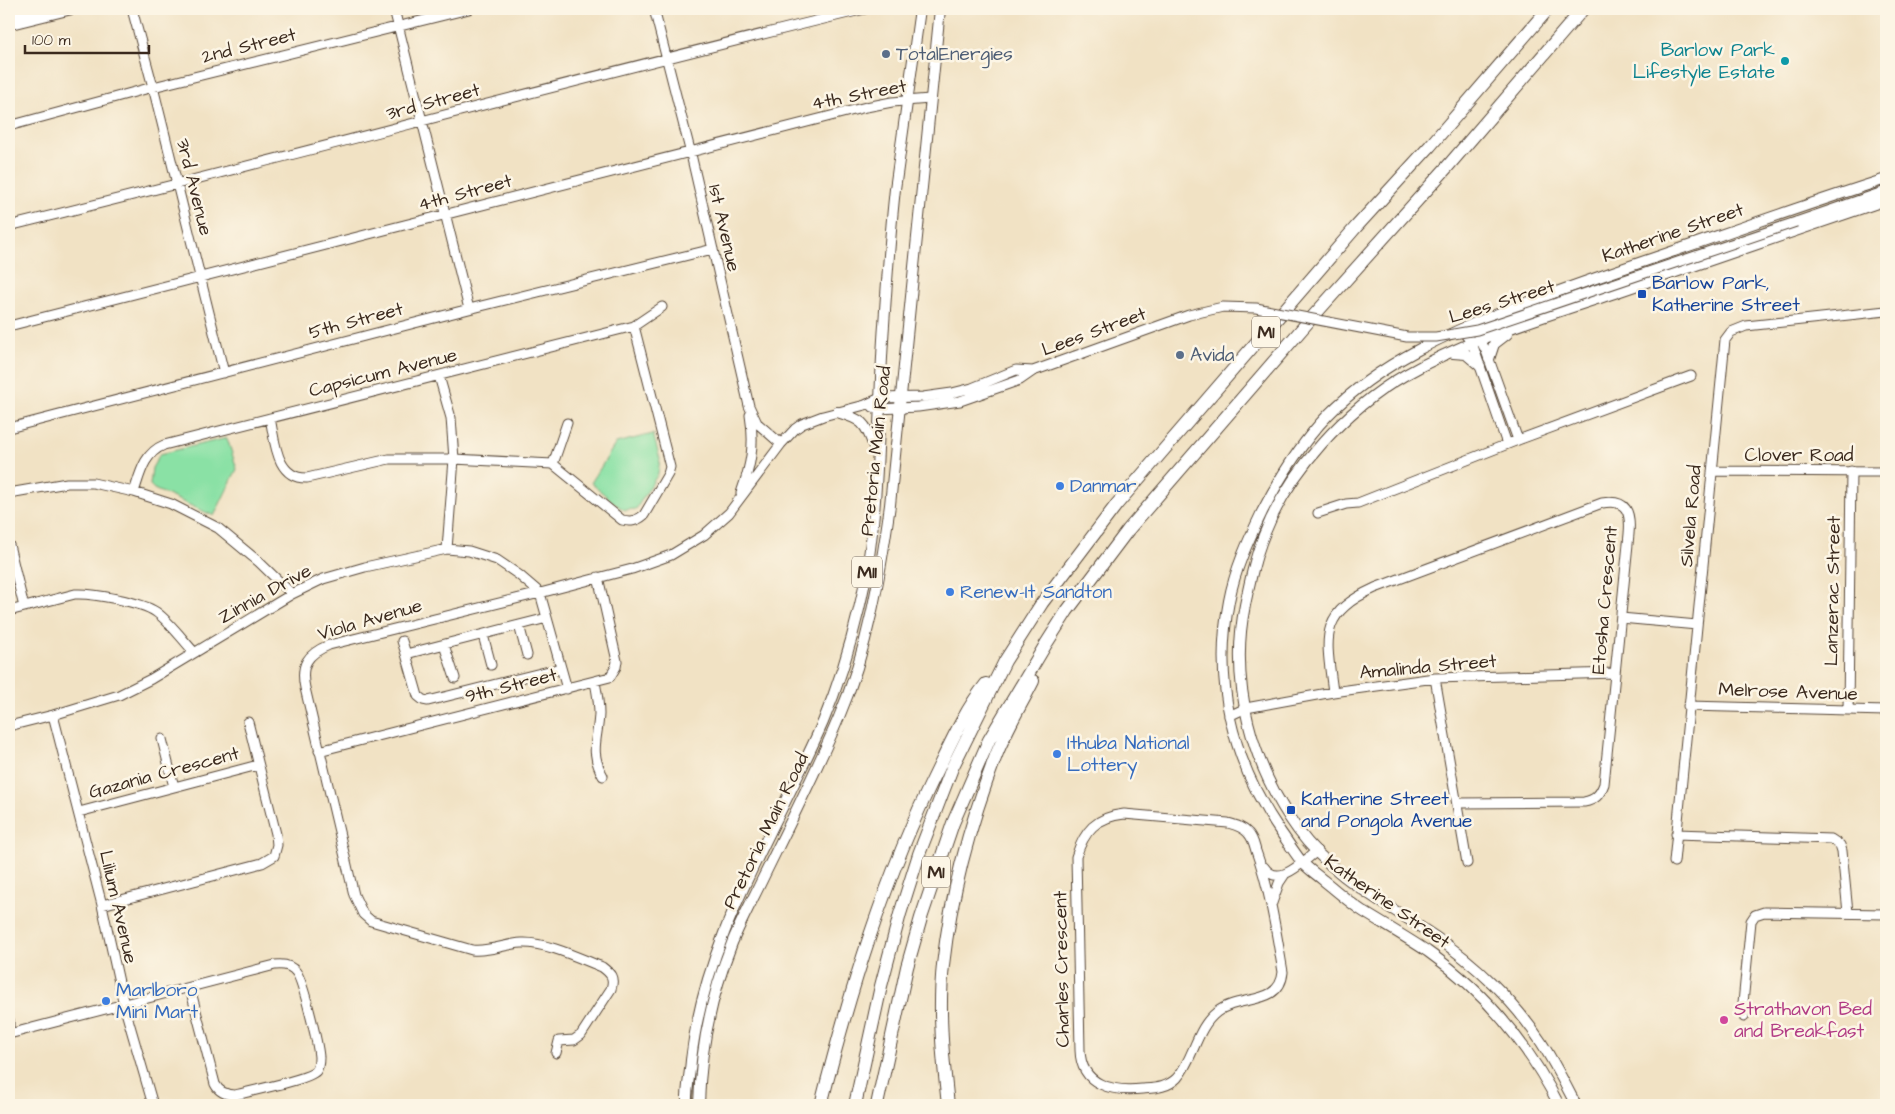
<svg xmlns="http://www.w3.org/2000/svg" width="1895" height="1114" viewBox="0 0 1895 1114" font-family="'Architects Daughter',sans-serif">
<rect width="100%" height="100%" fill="#fcf5e5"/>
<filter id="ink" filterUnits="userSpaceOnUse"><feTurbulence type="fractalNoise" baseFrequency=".02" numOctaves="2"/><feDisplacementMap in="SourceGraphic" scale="10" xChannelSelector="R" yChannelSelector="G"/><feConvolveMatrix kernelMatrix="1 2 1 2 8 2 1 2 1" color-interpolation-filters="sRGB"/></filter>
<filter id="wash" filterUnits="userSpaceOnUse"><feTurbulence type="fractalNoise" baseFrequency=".0096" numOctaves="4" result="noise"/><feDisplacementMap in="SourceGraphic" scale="20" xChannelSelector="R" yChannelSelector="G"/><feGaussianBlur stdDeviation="1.12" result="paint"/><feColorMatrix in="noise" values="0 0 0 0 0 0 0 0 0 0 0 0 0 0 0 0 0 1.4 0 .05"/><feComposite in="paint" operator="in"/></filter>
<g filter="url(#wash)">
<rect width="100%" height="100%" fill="#f1e2c4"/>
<path fill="#8ae1a5" stroke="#628662" d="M653,434l7,25 -2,15 -22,35 -11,1 -7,-4 -27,-23 25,-40z
M227,438l10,31 -23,47 -60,-27 -4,-4 2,-17 8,-14z"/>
</g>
<g filter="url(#ink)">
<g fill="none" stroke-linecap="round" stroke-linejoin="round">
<g stroke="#564637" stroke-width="11">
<path id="minor" d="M132,9l21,78 71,286
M394,9l75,300
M654,9l36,141 59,256 8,17 24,21
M9,18l34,-9
M9,25l65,-16
M9,126l144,-39 316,-78
M1796,222l90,-31
M9,226c286,-70 569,-148 856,-217
M1472,324l14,27 32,89
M9,326c286,-71 571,-148 857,-219l26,-5 38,-3
M1461,329l11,14 35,101
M439,376l12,42 3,41 -7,90
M873,407l6,2 39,-2 42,-6 60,-21 13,-9 42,-15
M270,418c5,23 6,61 37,60l82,-19h65l99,5 69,56c9,2 15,1 22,-5l24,-41 2,-7 -36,-141
M9,428l460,-119 244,-60
M553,464l14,-41
M1712,471l174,1
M134,492c6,-18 10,-39 30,-47l470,-119 28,-19
M9,493l58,-10h26l41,9 37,12 47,24 41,34 33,32
M741,493c10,-28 14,-48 9,-78
M1318,513l28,-9 12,-1 160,-63 173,-64
M9,545l15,62
M9,611l66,-17c17,-1 67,8 81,18 14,10 26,27 38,40
M1621,618l76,7
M519,625l8,30
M483,635l8,30
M402,641l4,13 141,-36
M444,645l11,33
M406,654l12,42 5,4 5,1 133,-33
M1435,678l32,185
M595,682c2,10 4,21 4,32 -1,25 -10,37 4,62
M1333,692c-7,-55 -15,-78 42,-104l227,-85c25,-4 29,9 27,31l-25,250c-4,11 -9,16 -20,18l-127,1
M1688,706l198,5
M1848,710l3,-239
M53,715l49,190 22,100 29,100
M1229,716l17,-8 87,-16 102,-14 180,-5
M9,726l44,-11 66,-20 32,-16 141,-85 31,-15 42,-12 82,-18 22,2 28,9 22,15 21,18 27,96
M162,739l12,48
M319,751l291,-74 6,-10 1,-6 -19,-84
M79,812l179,-47
M1124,814l104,9c7,2 15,4 20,10 5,5 6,11 8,18 14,39 20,80 27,121 -3,35 -44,22 -66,40 -21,16 -23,47 -40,66 -10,10 -22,10 -35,11 -29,3 -61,-3 -62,-39l-4,-193c8,-26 20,-40 48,-43z
M1676,834l155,5 9,6 2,6 6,62
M1674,862l51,-522 6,-8 15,-6 140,-15
M1264,867c14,22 39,-6 53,-16
M1272,903l7,-20 6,-9
M102,905l160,-42 12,-7 3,-11 -1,-11 -28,-112
M1744,1017l-1,-14 8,-82 4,-6 9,-3 122,2
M9,1020v8
M9,1034l266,-69c8,-1 16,0 21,7 7,8 22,72 23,85 0,5 0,10 -3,14 -8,9 -67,20 -81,24 -9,0 -16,-3 -20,-11l-25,-96
M556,1053l3,-12 15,-1 7,-5 30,-46c4,-12 -1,-16 -9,-22 -23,-9 -56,-25 -80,-24 -17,1 -33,9 -50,7l-101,-29 -8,-7 -9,-19 -49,-207c-5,-23 2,-34 24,-43l211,-52 92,-24 39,-14 33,-20 25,-22 52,-69 14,-15 7,-5 21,-8 42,-11 15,-7 43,-1 29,-4 20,-5 44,-18 17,1"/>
</g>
<g stroke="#564637" stroke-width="12">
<path id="major" d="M1453,353l13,1 14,12
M1489,359l5,-15 13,-10
M837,412c24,7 29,10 37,35
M687,1105c-1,-15 3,-30 4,-45 14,-124 83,-226 132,-338 15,-36 27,-75 36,-113 22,-90 18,-192 25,-284 3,-45 6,-91 11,-136 8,-60 17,-120 25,-180
M699,1105c1,-54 13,-111 33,-162 9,-22 21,-44 31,-65 26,-53 53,-106 76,-161 29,-68 41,-140 51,-212l50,-496
M1559,1105c-31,-61 -75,-114 -132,-154 -21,-14 -42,-26 -63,-39 -14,-9 -27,-21 -41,-32 -7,-6 -15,-11 -22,-19 -7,-9 -14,-20 -21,-30 -47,-69 -67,-147 -51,-230 6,-32 19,-60 33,-89 18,-35 39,-69 66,-97 52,-53 122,-83 190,-109 41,-15 83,-30 124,-44 82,-28 162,-57 244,-83
M1576,1105c-11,-21 -22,-43 -35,-63 -27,-41 -66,-79 -107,-106 -48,-33 -101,-58 -136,-106 -46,-64 -69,-147 -53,-225 5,-24 10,-48 19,-70 25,-64 82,-126 141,-160 66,-38 143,-59 215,-84 89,-30 177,-61 266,-91"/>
</g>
<g stroke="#564637" stroke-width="14">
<path id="highway" d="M821,1105c29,-115 64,-229 117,-336 14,-29 28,-60 48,-85
M855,1105l26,-119 19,-72 19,-60 33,-86 53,-107 37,-58 75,-99 239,-277 74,-81 118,-137
M877,1105l30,-138 14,-49 32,-95 36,-83 57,-96 21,-33 61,-81 180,-208 140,-156 135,-157
M948,1105c-5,-46 -10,-93 -5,-140 8,-72 28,-145 54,-212 10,-25 24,-48 36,-72"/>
</g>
<use href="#minor" stroke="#fff" stroke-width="9"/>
<use href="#major" stroke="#fff" stroke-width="10"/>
<use href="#highway" stroke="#fff" stroke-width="12"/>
<g stroke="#564637" stroke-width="11" stroke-linecap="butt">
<path id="minor-bridge" d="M1075,356l114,-41 34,-8 33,1 151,29h29l41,-7 319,-108"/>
</g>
<use href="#minor-bridge" stroke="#fff" stroke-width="9"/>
</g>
</g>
<g fill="#5c6f8a" stroke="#fcf5e5" stroke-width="2">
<circle cx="886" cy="54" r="5"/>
<circle cx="1180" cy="355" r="5"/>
</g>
<circle fill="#0f9aa8" stroke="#fcf5e5" stroke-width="2" cx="1785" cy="61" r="5"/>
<g fill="#1a4fb4" stroke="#fcf5e5" stroke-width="2">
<rect x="1637" y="289" width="10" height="10" rx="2.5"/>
<rect x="1286" y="805" width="10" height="10" rx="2.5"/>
</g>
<g fill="#3f7fe0" stroke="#fcf5e5" stroke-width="2">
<circle cx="1060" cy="486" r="5"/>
<circle cx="950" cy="592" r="5"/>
<circle cx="1057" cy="754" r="5"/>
<circle cx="106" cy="1001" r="5"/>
</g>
<circle fill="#d1479c" stroke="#fcf5e5" stroke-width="2" cx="1724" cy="1020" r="5"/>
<g text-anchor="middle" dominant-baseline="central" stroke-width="5" stroke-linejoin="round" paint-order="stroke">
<g fill="#fcf5e5" stroke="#75675a" stroke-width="1">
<rect x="1252" y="316.5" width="28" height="31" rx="4"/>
<rect x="852" y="556.5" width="30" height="31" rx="4"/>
<rect x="922" y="856.5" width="28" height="31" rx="4"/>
</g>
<g font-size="18" font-weight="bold" fill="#3b2a1e">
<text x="1266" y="332">M1</text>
<text x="867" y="572">M11</text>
<text x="936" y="872">M1</text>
</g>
<g font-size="19" fill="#3b2a1e" stroke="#fcf5e5">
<text transform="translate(249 46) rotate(-14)">2nd Street</text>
<text transform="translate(859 95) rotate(-11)">4th Street</text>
<text transform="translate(433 102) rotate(-15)">3rd Street</text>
<text transform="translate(194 187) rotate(76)">3rd Avenue</text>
<text transform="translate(465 193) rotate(-15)">4th Street</text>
<text transform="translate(724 228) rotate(77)">1st Avenue</text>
<text transform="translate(1673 233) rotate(-19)">Katherine Street</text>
<text transform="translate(1502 302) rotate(-17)">Lees Street</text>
<text transform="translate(356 321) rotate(-15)">5th Street</text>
<text transform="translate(1094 332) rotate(-20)">Lees Street</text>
<text transform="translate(383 373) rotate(-14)">Capsicum Avenue</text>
<text transform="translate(876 451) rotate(-84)">Pretoria Main Road</text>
<text x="1799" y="455">Clover Road</text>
<text transform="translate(1691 516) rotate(-85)">Silvela Road</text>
<text transform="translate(1833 591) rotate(-89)">Lanzerac Street</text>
<text transform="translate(265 594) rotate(-29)">Zinnia Drive</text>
<text transform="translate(1605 600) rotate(-85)">Etosha Crescent</text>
<text transform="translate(370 620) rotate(-16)">Viola Avenue</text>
<text transform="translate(1428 667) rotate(-5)">Amalinda Street</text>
<text transform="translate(511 686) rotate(-14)">9th Street</text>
<text transform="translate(1788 692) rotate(2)">Melrose Avenue</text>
<text transform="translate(164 773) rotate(-15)">Gazania Crescent</text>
<text transform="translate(766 831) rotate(-64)">Pretoria Main Road</text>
<text transform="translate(1387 902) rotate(35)">Katherine Street</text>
<text transform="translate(118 907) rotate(77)">Lilium Avenue</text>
<text transform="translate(1062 969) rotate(-91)">Charles Crescent</text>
</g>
<g font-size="19" fill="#0d838f" stroke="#fcf5e5" text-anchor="end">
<text x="1775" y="50">Barlow Park<tspan x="1775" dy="22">Lifestyle Estate</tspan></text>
</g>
<g font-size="19" fill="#4e5e75" stroke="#fcf5e5" text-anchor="start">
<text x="896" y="54">TotalEnergies</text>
<text x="1190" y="355">Avida</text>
</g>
<g font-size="19" fill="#164399" stroke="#fcf5e5" text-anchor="start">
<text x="1652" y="283">Barlow Park,<tspan x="1652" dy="22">Katherine Street</tspan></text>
<text x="1301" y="799">Katherine Street<tspan x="1301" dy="22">and Pongola Avenue</tspan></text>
</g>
<g font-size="19" fill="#366cbe" stroke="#fcf5e5" text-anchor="start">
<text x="1070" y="486">Danmar</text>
<text x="960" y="592">Renew-It Sandton</text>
<text x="1067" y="743">Ithuba National<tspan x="1067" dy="22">Lottery</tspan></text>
<text x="116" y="990">Marlboro<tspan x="116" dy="22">Mini Mart</tspan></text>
</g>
<g font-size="19" fill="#b23c85" stroke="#fcf5e5" text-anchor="start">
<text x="1734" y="1009">Strathavon Bed<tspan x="1734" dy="22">and Breakfast</tspan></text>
</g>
</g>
<rect width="1895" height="1114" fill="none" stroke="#fcf5e5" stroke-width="30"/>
<path d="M25 45v8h124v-8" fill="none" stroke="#3b2a1e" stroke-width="2.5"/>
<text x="32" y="45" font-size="15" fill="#3b2a1e" stroke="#fcf5e5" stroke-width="4" paint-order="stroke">100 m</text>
</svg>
